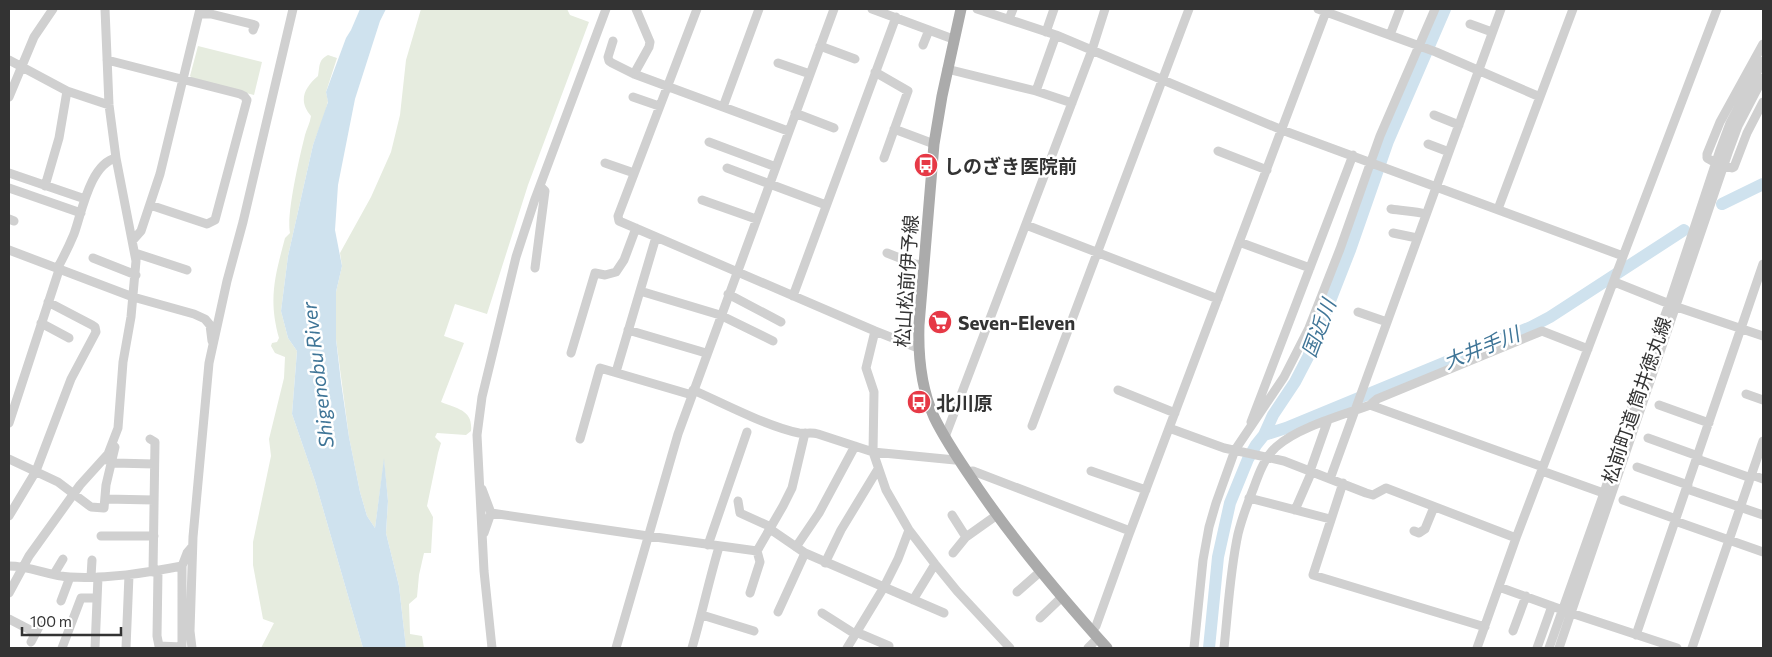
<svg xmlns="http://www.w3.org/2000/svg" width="1772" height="657" viewBox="0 0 1772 657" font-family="Commissioner,'Noto Sans JP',sans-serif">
<rect width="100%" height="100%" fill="#fff"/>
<path fill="#e6ecdf" d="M421,9h146l3,6 19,7 -61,163 -41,129 -32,-10 -11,32 20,7 -23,59c17,7 32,8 30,29l-5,4 -29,-2 -2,4 6,6 -3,10 -11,53 6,11 -2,36h-7l-5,22 -2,22 -8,7 1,30 12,2 2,12h-18l-7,-62 -13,-53 2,-32 -4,-40 -9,67 -8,-12 -7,-24 -11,-55 -13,-98v-47l6,-26 -2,-13 31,-56 20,-45 9,-37 6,-55z
M198,46l64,16 -8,33 -60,-15 -4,-4z
M328,55l9,3 -11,34 2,9 -3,12 -12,32 -25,111 -7,55 7,27 9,13 -5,63 23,67 48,167h-102l13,-25 -11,-4 -10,-54v-23l18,-86 -2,-17 15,-61 1,-21 -10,-4 -4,-7 1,-3 5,-1 2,-4c-11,-39 -4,-62 6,-100l5,-5c-4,-18 10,-78 15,-98 2,-7 5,-12 6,-19 -13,-15 -7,-28 7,-40 2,-10 0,-16 10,-21z"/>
<path fill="#cfe2ee" d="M360,9h26l-6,12 -25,78 -17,86 -3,45 7,36 -6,26v47l5,43 8,55 11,55 7,24 8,12 9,-70 4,43 -2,32 13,53 7,62h-43l-48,-167 -23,-67 5,-63 -9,-13 -7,-27 7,-55 25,-111 15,-43 -2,-10 20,-54 5,-8z"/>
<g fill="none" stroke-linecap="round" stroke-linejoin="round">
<path stroke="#cfe2ee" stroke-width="12" d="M1722,204l41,-20
M1264,435l22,-7 245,-101 19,-10 134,-87
M1209,648l9,-91 12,-54 18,-44 8,-14 8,-10 9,-20 22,-33 13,-25 42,-107 38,-109 57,-132"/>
<path stroke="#d0d0d0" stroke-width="9" d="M697,9l-79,207 1,5 256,110 43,17
M872,9l81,30
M977,9l79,26 226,95 341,126
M1318,9l118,43 104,45
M199,14h12l44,11 -2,5
M1009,19l4,-10
M1470,24l22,8
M1046,32l8,-23
M1390,35l10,-26
M613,41l-5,16 1,4 3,2 22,11 154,57
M923,45l6,-15
M820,46l35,13
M9,60l58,31 42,14
M107,60l133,34 4,2 3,4 -32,120 -8,4 -57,-19
M778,63l32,11
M947,69l89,22 36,12
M875,72l33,19 -24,67
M634,74l15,-27 1,-5 -14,-33
M1036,91l20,-56
M9,97l25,-60 19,-28
M633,97l26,9
M723,107l36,-98
M795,113l39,15
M1434,115l25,10
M894,129l40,15
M709,142l67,25
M1428,144l21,8
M1218,151l49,19
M605,163l29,10
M1716,163l-9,-5v-4l13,-32 43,-78
M1724,166l8,2 2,-1 13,-34 16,-31
M727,168l99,37
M9,173l76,26
M45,186l14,-48 8,-47
M9,188l72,25
M702,200l54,19
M1391,209c12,2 23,2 35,5
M1498,209l75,-200
M9,219l5,2
M1026,225l192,74
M1393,233l24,5
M133,240l8,-9 19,-57 40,-165
M1239,242l71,26
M9,250l124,47 61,17 11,5 5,6 2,16
M135,253l52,17
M887,253l28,11 9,1
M93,258l43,17
M535,268l10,-77 -5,-5
M57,269c6,-11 12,-23 17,-35 8,-22 16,-70 42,-76
M1612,285l5,-2 60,24 86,29
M640,291l80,24 53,26
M728,294l53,28
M793,296l103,-279
M1358,312l29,10
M41,323l28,15
M628,330l78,23
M875,331l-9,37 8,24 -1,60 13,38 23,40 26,34 22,27 53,57
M571,353l24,-80 10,2 11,-3 8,-12 12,-32
M616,372l40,-135
M693,390c32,14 73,36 106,43 7,1 12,-1 19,1l55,18 82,8 4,-1
M1118,390l57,23
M1746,394l17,6
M1370,405l7,-6 165,-68 46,18
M1659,405l50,18
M1251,422l102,-267
M9,423l50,-153
M1032,426l157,-417
M1169,428l55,20 60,13 82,32 7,2 13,-7 130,50
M945,437l147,-387 13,-41
M1648,438l50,18
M150,439l5,3 -2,130
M580,439l20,-71 92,27
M9,459l49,23 33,25 13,1 2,-23 9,-38
M1697,459l54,19
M107,460l7,3 40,1
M1637,467l51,18
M1091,471l55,19
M1310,471l18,-51
M1542,471l67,24
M967,472l6,-1 157,60
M1752,475l11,4
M1330,479l171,-470
M1343,483l-30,92 172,52
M482,489l9,24 -7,20
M1687,489l76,26
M1249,498l81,21
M105,499l49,1
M1623,500l53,19
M738,501l2,12 31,14
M1295,510l17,-39
M491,513l157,23 109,15 26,-45 9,-18 13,-55
M952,515l14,22
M9,516l27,-45 35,-92 25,-47 -1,-5 -3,-2 -44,-23
M1675,521l88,31
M770,529l35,24 139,60
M1414,531l5,2 6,-4 9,-22
M101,536h53
M708,545l39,-113
M796,547l23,-34 36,-67
M953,553l13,-16 31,-22
M825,563l16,-33 37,-61
M9,566c22,0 40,10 61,11 38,2 75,-4 112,-11l5,-13 5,-6
M182,566v82
M158,571l-1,65 2,10
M54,574l9,-15
M91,577l1,-17
M1499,587l72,26 106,35
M1017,592l24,-21
M9,593l20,-37 51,-71 28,-31 10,-26 5,-66 8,-45 5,-56 -20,-103 -7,-53 -4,-96
M750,593l10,-31 -3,-11
M913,600l22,-36
M61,601l9,-24
M778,612l27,-59
M822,613l33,21
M702,615l52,16
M1040,618l22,-21
M9,619l27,14
M1092,631l4,-5 32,-89 199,-528
M1513,631l13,-35
M856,632l33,14
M1636,635l127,-371
M31,642l9,-17
M62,648l19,-50h15
M95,648l3,-71
M126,648l3,-73
M160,648l-1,-2 23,1
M192,648l-2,-17 3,-94 16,-174 18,-82 16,-59 50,-213
M492,648l-8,-77 -7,-136 5,-38 34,-140 19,-58 71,-190
M616,648l62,-214 156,-425
M692,648c10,-34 17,-68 27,-101
M847,648l37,-61 14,-28 11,-29
M1088,648l10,-10
M1194,648l9,-88 6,-33 7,-24 19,-53 49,-73 25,-49 31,-79 40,-113 55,-127
M1224,648c4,-38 6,-77 14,-114 4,-16 10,-32 16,-47 5,-14 11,-30 22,-40 22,-20 67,-32 94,-42l173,62
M1477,648l39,-110 201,-529
M1537,648l15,-42
M1549,648l55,-155 18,-58 47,-131 51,-154 10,-27 33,-62
M1559,648l169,-495 10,-27 25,-48
M1692,648l71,-207"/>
<path stroke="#ababab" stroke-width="11" d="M961,9l-19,87 -8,48 -15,181c-1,31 2,63 15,92 12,25 29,49 44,71 39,57 83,109 129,160"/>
</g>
<defs>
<g id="bus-disc" transform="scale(1.25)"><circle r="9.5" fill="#e63946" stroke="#fff"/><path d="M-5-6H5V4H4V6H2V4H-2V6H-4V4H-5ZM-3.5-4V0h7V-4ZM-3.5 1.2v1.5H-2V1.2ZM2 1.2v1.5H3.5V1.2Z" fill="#fff"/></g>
<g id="supermarket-disc" transform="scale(1.25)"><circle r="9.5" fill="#e63946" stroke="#fff"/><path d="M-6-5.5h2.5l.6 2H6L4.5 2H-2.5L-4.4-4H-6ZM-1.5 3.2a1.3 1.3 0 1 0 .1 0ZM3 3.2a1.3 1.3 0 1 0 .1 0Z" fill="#fff"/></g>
</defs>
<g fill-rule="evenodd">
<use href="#bus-disc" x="926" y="165"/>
<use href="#supermarket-disc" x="940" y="322"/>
<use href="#bus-disc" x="919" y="402"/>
</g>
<g text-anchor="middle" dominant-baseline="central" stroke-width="5" stroke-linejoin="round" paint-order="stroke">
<g font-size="19" font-weight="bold" fill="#333" stroke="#fff" text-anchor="start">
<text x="944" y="165">しのざき医院前</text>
<text x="958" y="322">Seven-Eleven</text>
<text x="936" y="402">北川原</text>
</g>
<g font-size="19" fill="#333" stroke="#fff">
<text transform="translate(906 281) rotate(-86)">松山松前伊予線</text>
<text transform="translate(1636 400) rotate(-71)">松前町道 筒井徳丸線</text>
</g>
<g font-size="20" font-style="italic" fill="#3f7597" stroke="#fff">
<text transform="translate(1318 328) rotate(-69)">国近川</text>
<text transform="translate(1481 347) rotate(-22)">大井手川</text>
<text transform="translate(317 375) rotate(-97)">Shigenobu River</text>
</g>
</g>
<rect width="1772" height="657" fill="none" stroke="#333333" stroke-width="20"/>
<path d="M22 627v8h99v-8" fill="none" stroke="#333333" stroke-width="2.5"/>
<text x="30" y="627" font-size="15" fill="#333333" stroke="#ffffff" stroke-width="4" paint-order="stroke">100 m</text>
</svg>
